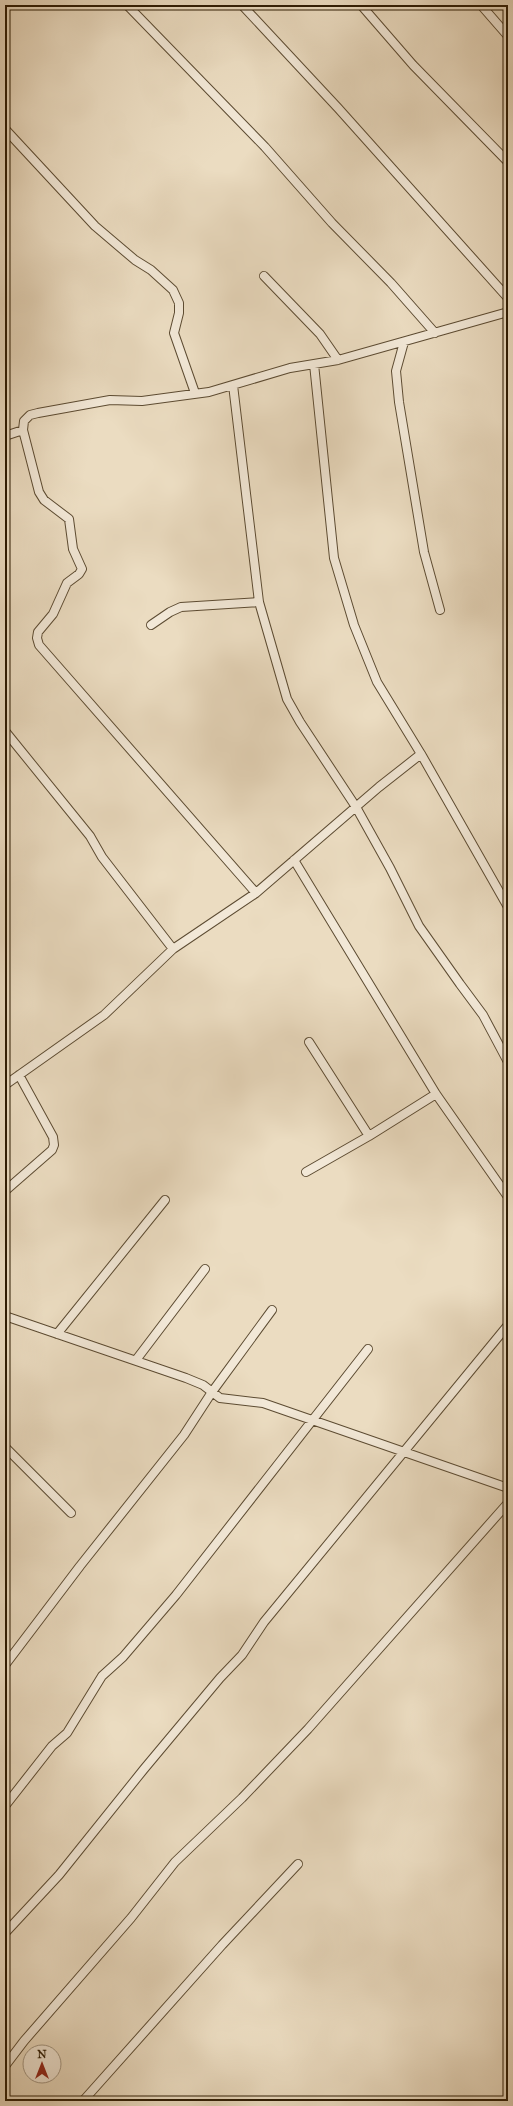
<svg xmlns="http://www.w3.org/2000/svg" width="513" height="2106" viewBox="0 0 513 2106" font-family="'IM FELL Great Primer',serif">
<rect width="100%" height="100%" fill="#ebdcc1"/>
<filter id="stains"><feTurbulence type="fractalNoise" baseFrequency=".005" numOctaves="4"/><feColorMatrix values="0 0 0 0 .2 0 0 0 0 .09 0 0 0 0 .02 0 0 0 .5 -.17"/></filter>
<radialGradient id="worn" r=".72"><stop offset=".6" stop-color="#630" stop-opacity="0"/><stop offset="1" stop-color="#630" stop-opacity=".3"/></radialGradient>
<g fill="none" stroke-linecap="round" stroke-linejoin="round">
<g stroke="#5c4b32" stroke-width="10">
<path id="street" d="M127,5l138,142 67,76 59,60 44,50
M242,5l96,103 170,190
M361,5l52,60 95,97
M481,5l27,31
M5,129l90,97 40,34 16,10 22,20 6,13v10l-5,20 21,60
M264,276l56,58 18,26
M404,342l-8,29 3,31 25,150 16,58
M314,364l20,194 20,67 23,57 44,72 87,153
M233,385l26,217 28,97 13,23 56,85 34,61 29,58 41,58 23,31 25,47
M5,436l18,-6
M151,625l19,-13 11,-5 78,-5
M5,731l85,105 12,21 71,92
M294,860l142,234 72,103
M256,893l-217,-248 -2,-7 1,-6 15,-18 14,-31 12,-9 3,-5 -9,-20 -4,-30 -25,-19 -5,-8 -16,-62 1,-9 6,-6 8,-2 72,-13 32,1 67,-9 81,-24 48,-8 170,-48
M309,1042l60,94
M5,1085l99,-70 69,-66 83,-56 123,-106 42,-33
M306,1172l63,-36 67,-42
M5,1191l47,-41 2,-5 -1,-8 -34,-62
M5,1316l181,62 17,7 17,13 43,5 245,85
M57,1334l108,-134
M136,1360l69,-91
M5,1447l66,66
M5,1665l75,-99 104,-131 28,-43 60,-82
M5,1806l47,-60 15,-13 35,-57 21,-19 53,-62 192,-246
M5,1933l54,-58 85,-106 76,-91 22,-23 22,-33 244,-297
M5,2066l19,-25 107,-123 44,-56 67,-64 66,-69 200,-226
M83,2101l139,-156 76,-81"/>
</g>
<use href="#street" stroke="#f2e8d7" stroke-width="8"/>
</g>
<rect width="513" height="2106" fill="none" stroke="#ebdcc1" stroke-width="20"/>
<rect x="6" y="6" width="501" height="2094" fill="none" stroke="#2d1b03" stroke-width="2"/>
<rect x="10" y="10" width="493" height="2086" fill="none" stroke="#2d1b03"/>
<g transform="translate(42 2064)"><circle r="19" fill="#f2e8d7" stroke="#a39682"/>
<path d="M0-3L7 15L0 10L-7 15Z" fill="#8f2418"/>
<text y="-6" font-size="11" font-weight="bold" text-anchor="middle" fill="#2d1b03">N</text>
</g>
<rect width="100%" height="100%" filter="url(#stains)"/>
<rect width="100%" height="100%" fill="url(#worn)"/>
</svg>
